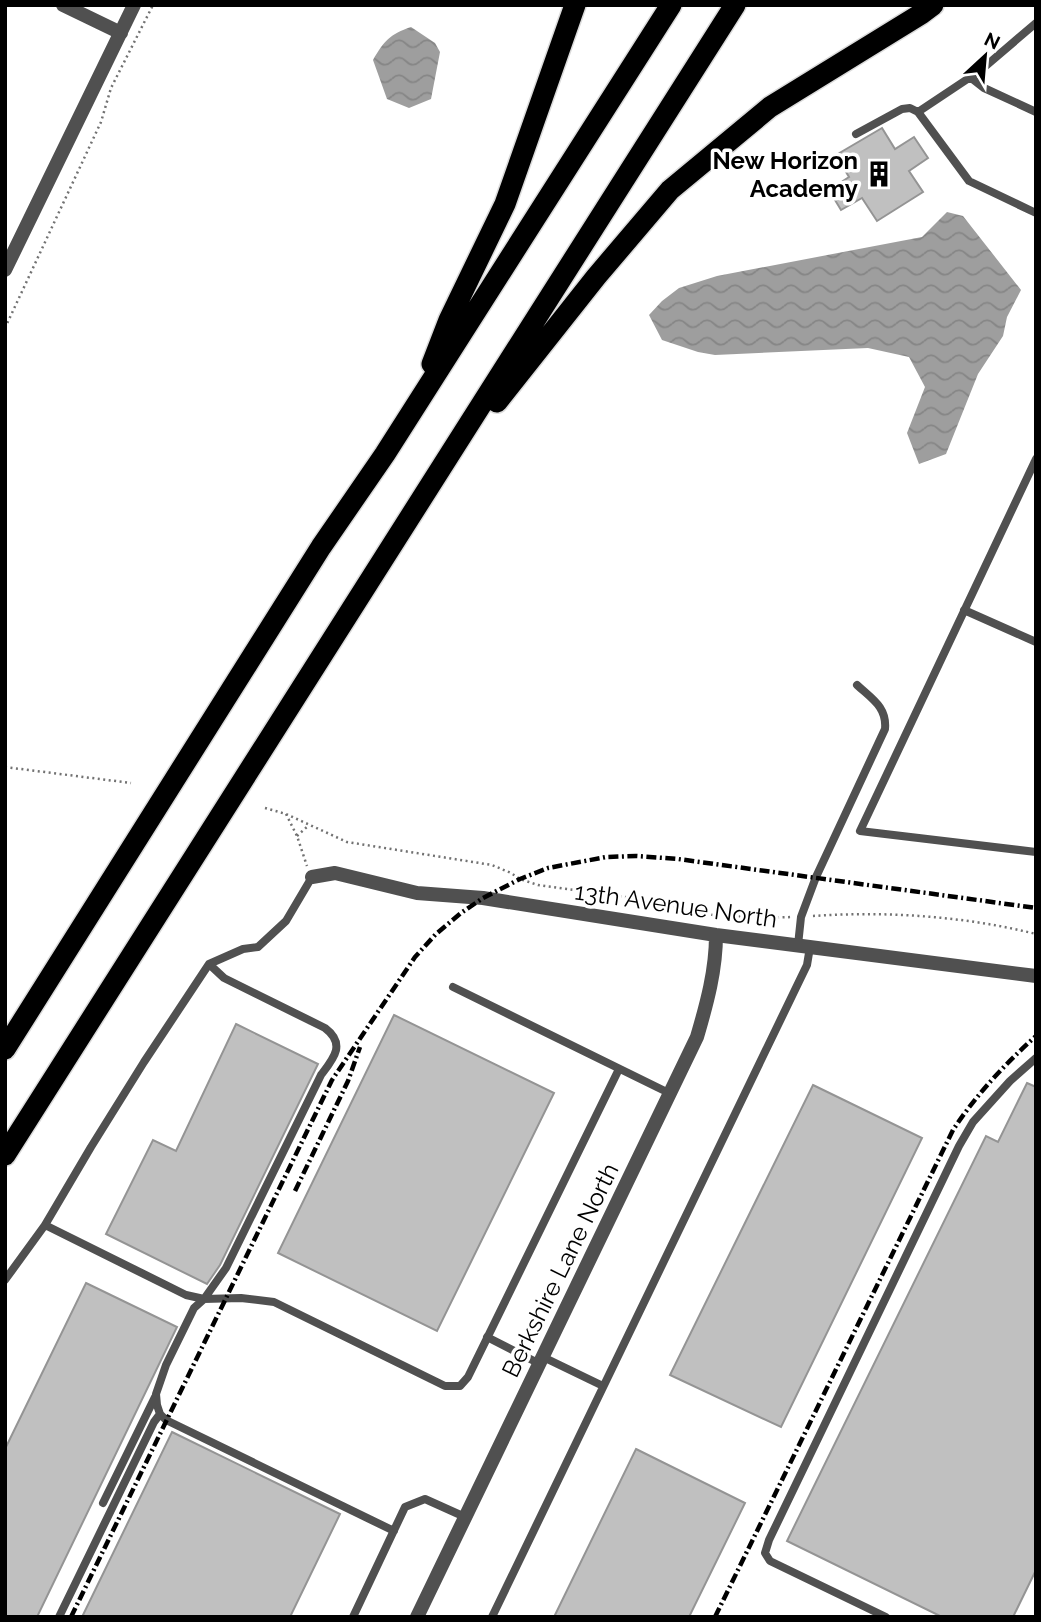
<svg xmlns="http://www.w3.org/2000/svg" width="1041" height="1622" viewBox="0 0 1041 1622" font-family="Raleway,sans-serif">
<defs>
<pattern id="water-waves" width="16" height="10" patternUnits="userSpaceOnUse" patternTransform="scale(1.75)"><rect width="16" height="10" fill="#9e9e9e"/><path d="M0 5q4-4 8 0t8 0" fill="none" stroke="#868686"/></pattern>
</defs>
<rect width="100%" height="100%" fill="#fff"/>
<path fill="url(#water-waves)" d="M411,27l24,16 5,9 -9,47 -22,9 -22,-9 -14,-39c11,-19 17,-26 38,-33z
M947,212l16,4 58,74 -14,27 -4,19 -25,38 -32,80 -27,10 -12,-31 18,-46 -16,-30 -41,-9 -153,7 -17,-3 -36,-12 -13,-25 13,-14 17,-13 38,-12 205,-39z"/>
<path fill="#c0c0c0" stroke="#949494" stroke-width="2" d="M882,128l13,21 19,-12 14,21 -19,13 14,21 -46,29 -15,-23 -21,12 -12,-20 20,-13 -13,-22z
M394,1015l160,78 -117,238 -159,-78z
M236,1024l82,40 -98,201 -13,19 -101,-50 47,-94 23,11z
M1027,1083l9,4v483l-23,47h-71l-155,-76 199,-405 12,6z
M813,1085l109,53 -141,289 -111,-52z
M86,1283l91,44 -140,290h-32v-168z
M172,1432l168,82 -50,103h-208z
M636,1449l109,54 -56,114h-135z"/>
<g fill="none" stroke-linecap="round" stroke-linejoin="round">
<g stroke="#dbdbdb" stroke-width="24">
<path id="highway" d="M432,364l17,-44 56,-116 70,-199
M497,402l99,-125 74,-87 100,-83 151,-93 12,-9
M5,1049l316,-502 64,-93 286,-449
M5,1155l730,-1150"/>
</g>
<path stroke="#727272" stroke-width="2.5" stroke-dasharray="2 3.5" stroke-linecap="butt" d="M5,328l96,-206 10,-34 42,-83
M5,767l126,16
M265,808l21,6 61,28 145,23 19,8 9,6 18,6 94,13 81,17 51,3 28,-1
M286,814l11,22 10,30
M297,836l12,-11
M813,916c73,-5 151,0 223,18"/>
<path stroke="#505050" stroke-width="8" d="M1036,23l-55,47 -63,42 51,69 67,32
M970,77l14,11 52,24
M856,134l46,-25 8,-1 8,4
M1036,459l-176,372 176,21
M964,610l72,32
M798,945l3,-28 15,-40 69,-148c2,-22 -13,-30 -28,-44
M209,964l15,14 101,50c21,16 9,30 -4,47l-95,193 -22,31 -10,9 -28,57 -10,29 1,11 3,9 6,6 228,111
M453,987l218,107
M45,1225l46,-78 53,-85 65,-98 34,-15 15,-2 28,-26 26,-44
M5,1280l40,-55 141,70 18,4 37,-1 33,4 171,84h15l8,-9 151,-308
M487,1337l53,27
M543,1357l60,29
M103,1503l52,-106
M59,1617l95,-195 6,-8
M353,1617l52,-110 20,-8 40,18
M492,1617l315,-652 3,-18
M886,1617l-116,-56 -5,-8 4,-13 190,-394 14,-24 37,-41 26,-23"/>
<path stroke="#505050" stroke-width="14" d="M63,5l58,28
M5,270l129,-265
M312,877l23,-4 82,20 66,5 233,37 320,41
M417,1617l280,-580c10,-34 19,-67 19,-102"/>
<use href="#highway" stroke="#000" stroke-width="21"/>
<path stroke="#000" stroke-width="4.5" stroke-dasharray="10 3.5 2 3.5" stroke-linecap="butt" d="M295,1191l53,-110 12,-34
M71,1617l261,-537 83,-123 21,-23 25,-21 22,-15 37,-19 28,-11 58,-11 30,-1 42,3 358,49
M715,1617l238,-487c23,-35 52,-66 83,-94"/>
</g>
<defs>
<g id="building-bare" transform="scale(2.1)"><path d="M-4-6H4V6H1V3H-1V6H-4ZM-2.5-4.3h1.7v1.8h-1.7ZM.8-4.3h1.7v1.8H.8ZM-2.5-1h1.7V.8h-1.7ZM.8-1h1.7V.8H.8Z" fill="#000" stroke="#fff" stroke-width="2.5" paint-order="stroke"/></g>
</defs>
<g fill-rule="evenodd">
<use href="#building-bare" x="879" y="174"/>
</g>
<g text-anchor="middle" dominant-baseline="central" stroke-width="7" stroke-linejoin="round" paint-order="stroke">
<g font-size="24" font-weight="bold" fill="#000" stroke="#fff" text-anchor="end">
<text x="858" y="160">New Horizon<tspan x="858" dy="28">Academy</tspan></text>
</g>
<g font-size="24" fill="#000" stroke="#fff">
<text transform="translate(676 905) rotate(8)">13th Avenue North</text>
<text transform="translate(560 1270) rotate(-64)">Berkshire Lane North</text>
</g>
</g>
<rect width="1041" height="1622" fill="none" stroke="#000000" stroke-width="14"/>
<g transform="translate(985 56) rotate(26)" stroke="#ffffff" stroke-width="5" paint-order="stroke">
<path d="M0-5L12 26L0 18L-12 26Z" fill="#000000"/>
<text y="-10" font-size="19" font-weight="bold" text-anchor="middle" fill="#000000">N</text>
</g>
</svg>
